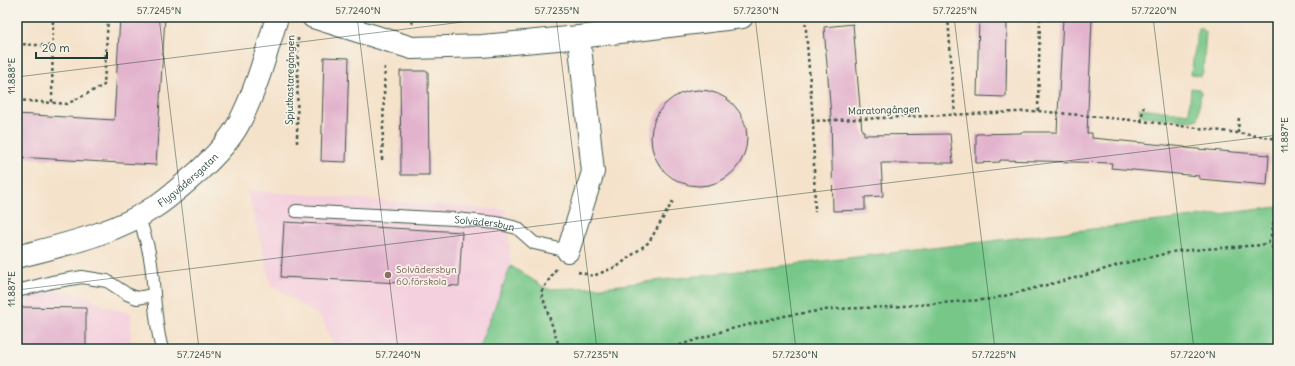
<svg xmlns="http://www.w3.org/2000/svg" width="1295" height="366" viewBox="0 0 1295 366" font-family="Delius,sans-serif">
<rect width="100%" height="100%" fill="#f7f3e8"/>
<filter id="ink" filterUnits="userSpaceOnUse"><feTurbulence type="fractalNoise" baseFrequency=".025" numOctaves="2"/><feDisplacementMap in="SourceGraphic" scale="8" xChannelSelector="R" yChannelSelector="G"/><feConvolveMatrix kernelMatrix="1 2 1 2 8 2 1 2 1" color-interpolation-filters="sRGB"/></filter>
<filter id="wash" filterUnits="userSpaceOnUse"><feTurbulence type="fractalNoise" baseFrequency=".012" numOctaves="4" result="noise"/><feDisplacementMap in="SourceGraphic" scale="16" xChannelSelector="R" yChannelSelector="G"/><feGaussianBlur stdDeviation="0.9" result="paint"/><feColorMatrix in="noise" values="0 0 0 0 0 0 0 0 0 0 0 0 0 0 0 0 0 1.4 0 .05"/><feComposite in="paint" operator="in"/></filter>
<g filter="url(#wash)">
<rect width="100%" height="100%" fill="#f5e2ca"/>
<path fill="#f4cfde" d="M247,190l259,20 5,56 -33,83h-143l-13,-30 -51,-35z
M65,291l24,6 15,9 27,7v36h-114v-50l23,-6z"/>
<path fill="#76c788" stroke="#4a825e" d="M1198,28h4l4,4 -3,40 -2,4 -10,-2z
M1191,88l8,1 2,3 -3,27 -6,2 -48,-5 -4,-2 -1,-6 50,6z
M1278,207v142h-800l33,-83 36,23 56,-2z"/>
<g id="blocks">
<path fill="#e3b3ce" d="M120,17h45l-9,148 -139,-8v-43l97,6z
M979,18l28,1 -1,78 -29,-1z
M1063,18l29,2 -5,113h5v5l93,9v1l84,7 -2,30 -68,-6v-3l-88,-8 1,-5 -112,-3v2l-24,1v-29l45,-1v-1h36z
M853,24l9,107h2v4l86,-1 3,29h-72l2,33 -18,1v13l-32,1 -2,-95 -7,-89z
M324,57l25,1 -3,104 -25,-1z
M400,71h28l1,104h-28z
M651 138a48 48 0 1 1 96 0a48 48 0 1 1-96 0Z
M284,222l178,10 -3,54 -178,-9z
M17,307l69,1v41h-69z"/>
</g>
</g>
<g filter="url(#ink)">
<use href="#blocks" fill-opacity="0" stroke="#3f564a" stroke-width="1"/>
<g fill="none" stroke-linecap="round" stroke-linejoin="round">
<g stroke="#3f564a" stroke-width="14">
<g id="service">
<path id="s1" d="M296,211l159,8 42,4 20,5 17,15 34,8"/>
<path d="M137,217c3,5 6,11 7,17 13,37 7,77 18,115"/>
<path d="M17,291l35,-9 30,-5 25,4 20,13 10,4 16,-3"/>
</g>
</g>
<g stroke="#3f564a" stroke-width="24">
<g id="minor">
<path d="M313,17l99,31 70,-2 97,-9 163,-20"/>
<path d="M568,251l25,-79 -14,-135"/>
<path id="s2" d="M17,257c46,-12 100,-24 139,-51 15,-10 29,-23 43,-35 14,-13 29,-28 39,-46 18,-34 28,-71 39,-108"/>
</g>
</g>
<path stroke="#3f564a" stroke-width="2.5" stroke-dasharray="3 3" stroke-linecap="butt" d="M805,17l8,104 225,-10 103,10 97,12 40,6
M948,17l7,98
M412,24l1,-7
M17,45l3,-1 33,2
M17,100l50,4 37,-19 4,-68
M52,102l1,-85
M1038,111l2,-94
M813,121l2,91
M1141,121l3,-17
M1238,133l1,-17
M297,143l1,-108
M382,160l3,-96
M1268,242l3,-6 7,-38
M556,269l-15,23 19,57
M578,272l15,4 25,-10 31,-24 24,-41
M668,349l55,-18 61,-15 48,-7 59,-2 101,-8 90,-23 43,-13 52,-12 85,-6 6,-3 10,13
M1271,349l7,-3"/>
<use href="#service" stroke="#fff" stroke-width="12"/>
<use href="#minor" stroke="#fff" stroke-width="22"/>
</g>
</g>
<path fill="none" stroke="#1f3d34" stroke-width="1" stroke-opacity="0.45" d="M159,17l40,332M357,17l41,332M556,17l41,332M755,17l41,332M954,17l41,332M1153,17l41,332M17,77l486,-60M17,290l1261,-155M1266,349l12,-1"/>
<circle fill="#8d6e63" stroke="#f7f3e8" stroke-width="1.5" cx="388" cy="275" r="4"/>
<g text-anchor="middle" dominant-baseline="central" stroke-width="3.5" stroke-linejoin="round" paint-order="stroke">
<g font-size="10" fill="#1f3d34" stroke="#f7f3e8">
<text transform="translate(290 80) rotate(-89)">Spjutkastaregången</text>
<text transform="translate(884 110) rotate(-2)">Maratongången</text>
<text stroke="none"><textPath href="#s2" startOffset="190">Flygvädersgatan</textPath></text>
<text stroke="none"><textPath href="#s1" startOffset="189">Solvädersbyn</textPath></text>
</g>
<g font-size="10" fill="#785e54" stroke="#f7f3e8" text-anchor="start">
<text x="396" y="269">Solvädersbyn<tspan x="396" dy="12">60 förskola</tspan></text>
</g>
</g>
<rect width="1295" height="366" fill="none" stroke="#f7f3e8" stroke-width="44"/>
<path d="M36 52v6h71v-6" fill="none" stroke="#1f3d34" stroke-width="2"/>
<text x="42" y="52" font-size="12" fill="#1f3d34" stroke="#f7f3e8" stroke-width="3" paint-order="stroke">20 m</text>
<rect x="22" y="22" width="1251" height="322" fill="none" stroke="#1f3d34" stroke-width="1.5"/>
<g font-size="10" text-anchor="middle" fill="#1f3d34">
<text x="159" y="14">57.7245°N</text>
<text x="358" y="14">57.7240°N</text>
<text x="557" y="14">57.7235°N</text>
<text x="756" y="14">57.7230°N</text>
<text x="955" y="14">57.7225°N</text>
<text x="1154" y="14">57.7220°N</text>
<text transform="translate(11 76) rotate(-90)" y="4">11.888°E</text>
<text transform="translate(1284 135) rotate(-90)" y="4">11.887°E</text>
<text transform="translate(11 289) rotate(-90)" y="4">11.887°E</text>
<text x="199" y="358">57.7245°N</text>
<text x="398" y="358">57.7240°N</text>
<text x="596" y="358">57.7235°N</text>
<text x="795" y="358">57.7230°N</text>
<text x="994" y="358">57.7225°N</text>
<text x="1193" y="358">57.7220°N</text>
</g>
</svg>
